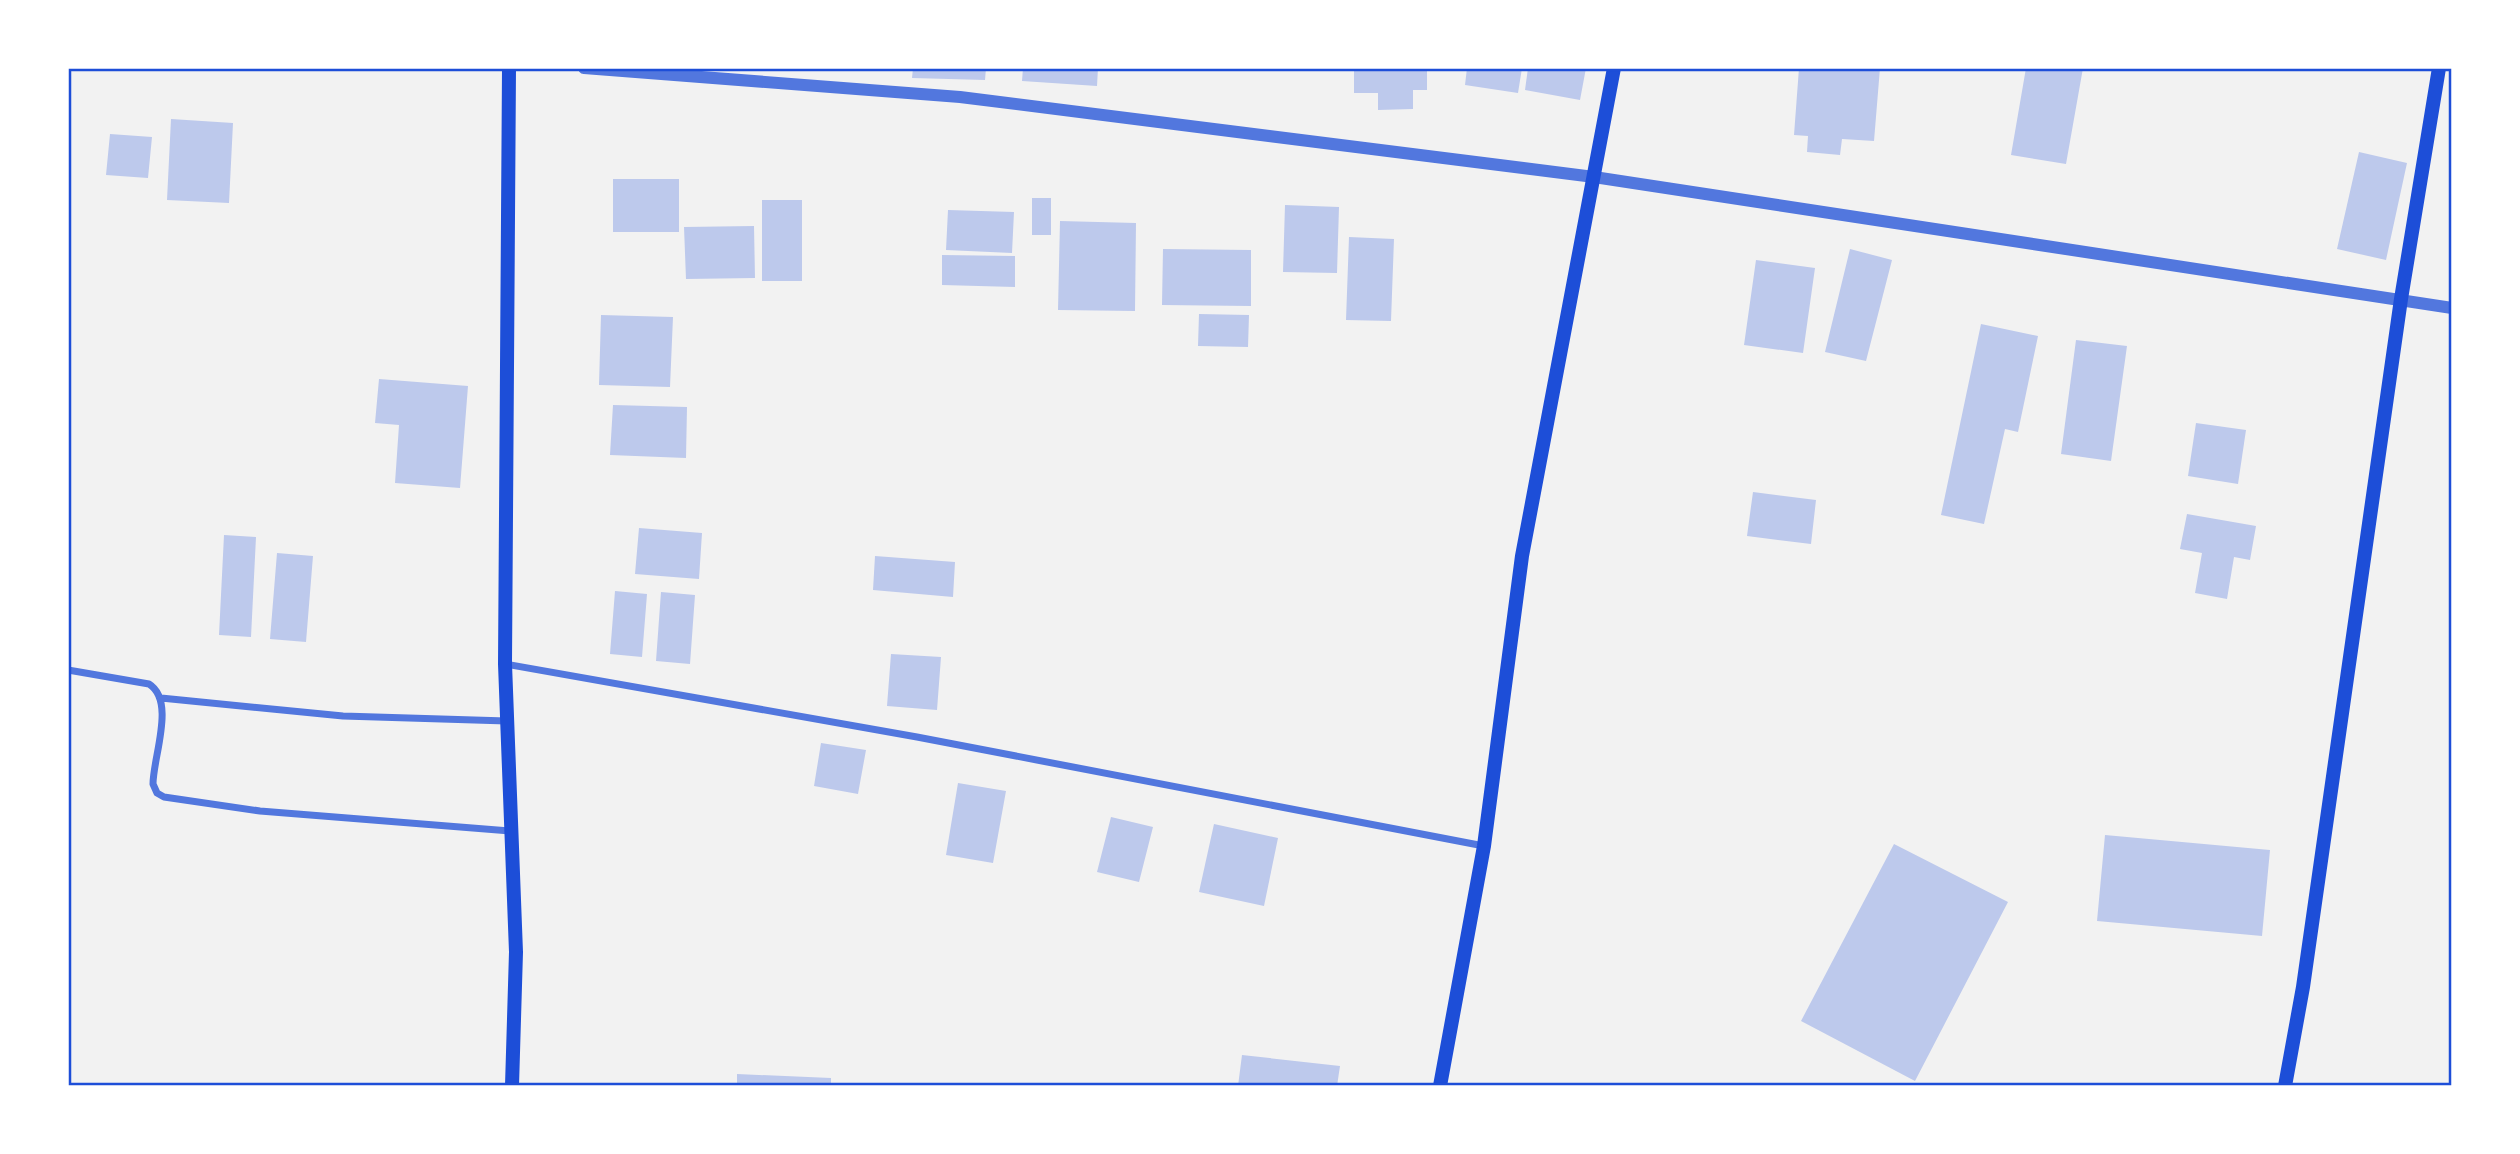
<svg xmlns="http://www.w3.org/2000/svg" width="2520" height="1154" viewBox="0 0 2520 1154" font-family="Poppins,sans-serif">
<rect width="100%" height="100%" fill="#f2f2f2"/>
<path fill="#bdc9ec" d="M913,68h73l-1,12 -73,-2z
M1023,68h75l-1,18 -75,-5z
M1354,68h73v22h-14v19l-35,1v-17h-24z
M1467,68h55l-4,25 -53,-8z
M1528,68h58l-6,32 -55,-10z
M1799,68h81l-6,73 -32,-2 -2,16 -33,-3 1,-16 -14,-1z
M2026,68h57l-17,96 -55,-9z
M171,119l62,4 -4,80 -62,-3z
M110,134l42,3 -4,41 -42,-3z
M2359,152l48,11 -21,97 -49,-11z
M613,179h66v53h-66z
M1032,198h19v37h-19z
M762,200h40v81h-40z
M1285,205l54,2 -2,66 -54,-1z
M948,210l66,2 -2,41 -66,-3z
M1060,221l76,2 -1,88 -77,-1z
M754,226l1,52 -69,1 -2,-52z
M1349,237l45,2 -3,82 -45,-1z
M1163,249l88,1v56l-89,-1z
M1850,249l42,11 -26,101 -41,-9z
M942,255l73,1v31l-73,-2z
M1756,260l59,8 -12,85 -59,-8z
M1199,314l50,1 -1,32 -50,-1z
M601,315l72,2 -3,70 -71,-2z
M1981,324l57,12 -20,96 -13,-3 -21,95 -43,-9z
M2076,340l51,6 -16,115 -50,-7z
M379,379l89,7 -8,102 -65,-5 4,-58 -24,-2z
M613,405l74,2 -1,51 -76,-3z
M2196,423l50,7 -8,54 -50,-8z
M1753,492l63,8 -5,44 -64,-8z
M2187,514l69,12 -6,34 -16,-3 -7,42 -32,-6 7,-40 -22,-4z
M639,528l63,5 -3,46 -64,-5z
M224,535l32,2 -5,100 -32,-2z
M277,553l36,3 -7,86 -36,-3z
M875,556l80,6 -2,35 -80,-7z
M615,591l32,3 -5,63 -32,-3z
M661,592l34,3 -5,69 -34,-3z
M891,654l50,3 -4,53 -50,-4z
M821,743l45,7 -8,44 -44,-8z
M958,783l48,8 -13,72 -47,-8z
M1111,817l42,10 -14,55 -42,-10z
M1214,824l64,14 -14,68 -65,-14z
M2105,835l165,15 -8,86 -165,-15z
M1894,844l114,58 -93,179 -114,-60z
M1242,1055l98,11 -3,20h-99z
M737,1074l94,4v8h-94z"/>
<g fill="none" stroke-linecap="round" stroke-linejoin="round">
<path stroke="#5277de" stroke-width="7" d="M505,664l412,73 567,109
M68,670l81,14c27,17 4,73 4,100l4,9 7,4 96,14 251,20
M161,698l182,18 164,5"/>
<path stroke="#5277de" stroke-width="12" d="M584,68l376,29 634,80 858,131"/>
<path stroke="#1d4ed8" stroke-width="14" d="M509,68l-4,596 11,288 -4,134
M1440,1086l44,-240 38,-290 92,-488
M2285,1086l18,-99 98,-688 38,-231"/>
</g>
<rect width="2520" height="1154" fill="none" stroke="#ffffff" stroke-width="140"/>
<rect x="70" y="70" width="2380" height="1014" fill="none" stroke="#1d4ed8" stroke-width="2.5"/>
</svg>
